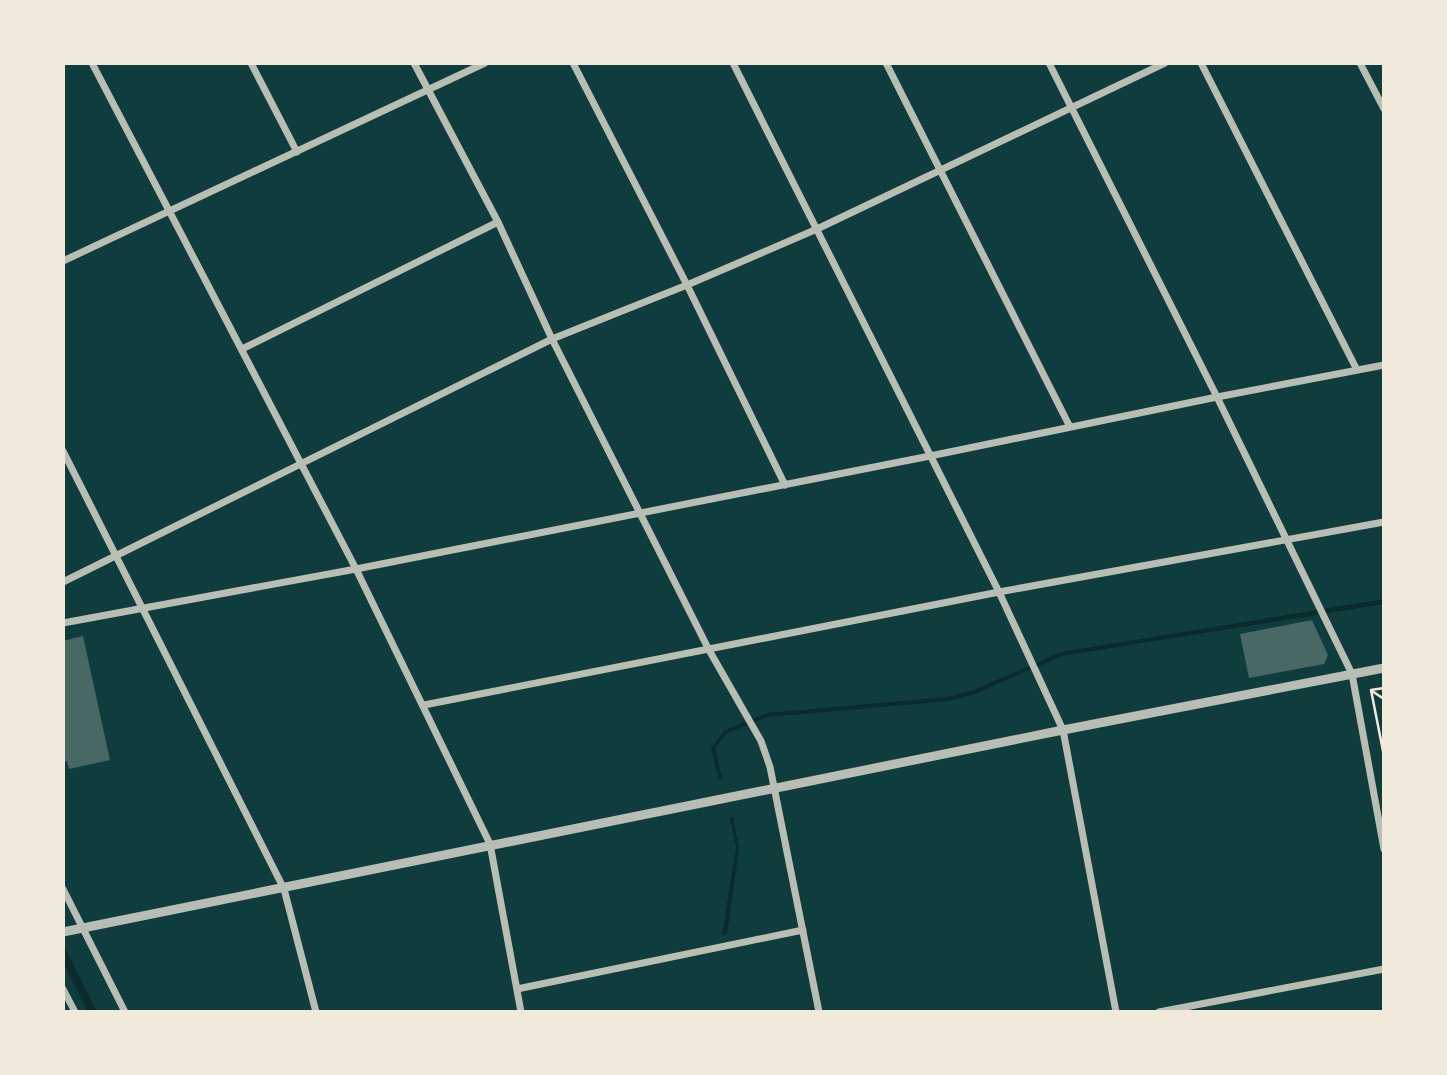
<svg xmlns="http://www.w3.org/2000/svg" width="1447" height="1075" viewBox="0 0 1447 1075" font-family="Arial,sans-serif">
<rect width="100%" height="100%" fill="#0f3d3e"/>
<path fill="#0a2a2b" d="M1384,599v5l-322,52 -87,38 -26,7 -181,16 -41,16 -12,15 7,31h-3l-8,-31 14,-18 42,-17 181,-16 26,-7 87,-38z
M733,817l6,31 -12,86 -5,2 14,-89 -6,-29z
M63,944l34,68h-9l-25,-50z"/>
<path fill="#486865" d="M1312,620l16,35 -4,9 -75,14 -9,-44z
M83,636l27,124 -41,9 -2,-8 -4,1v-121z"/>
<g fill="none" stroke-linecap="round" stroke-linejoin="round">
<path stroke="#f1e9da" stroke-width="2.5" d="M1384,688l-13,2 13,66
M1372,691l12,8"/>
<path stroke="#b8beb3" stroke-width="7" d="M92,63l264,506 134,275 31,168
M251,63l46,89
M414,63l84,159 54,117 157,311 52,91 9,26 49,245
M573,63l114,222 98,200
M733,63l266,529 64,138 53,282
M886,63l184,364
M1049,63l168,334 135,277 32,175
M1201,63l156,307
M1360,63l24,46
M63,261l422,-198
M242,349l256,-127
M63,451l221,438 32,123
M63,582l489,-243 135,-54 130,-56 348,-166
M63,623l293,-54 574,-113 287,-59 167,-32
M424,705l575,-113 385,-70
M63,889l62,123
M63,989l12,23
M517,989l286,-59
M1159,1012l225,-43"/>
<path stroke="#b8beb3" stroke-width="9" d="M63,932l1000,-202 321,-62"/>
</g>
<rect width="1447" height="1075" fill="none" stroke="#f1e9da" stroke-width="130"/>
</svg>
